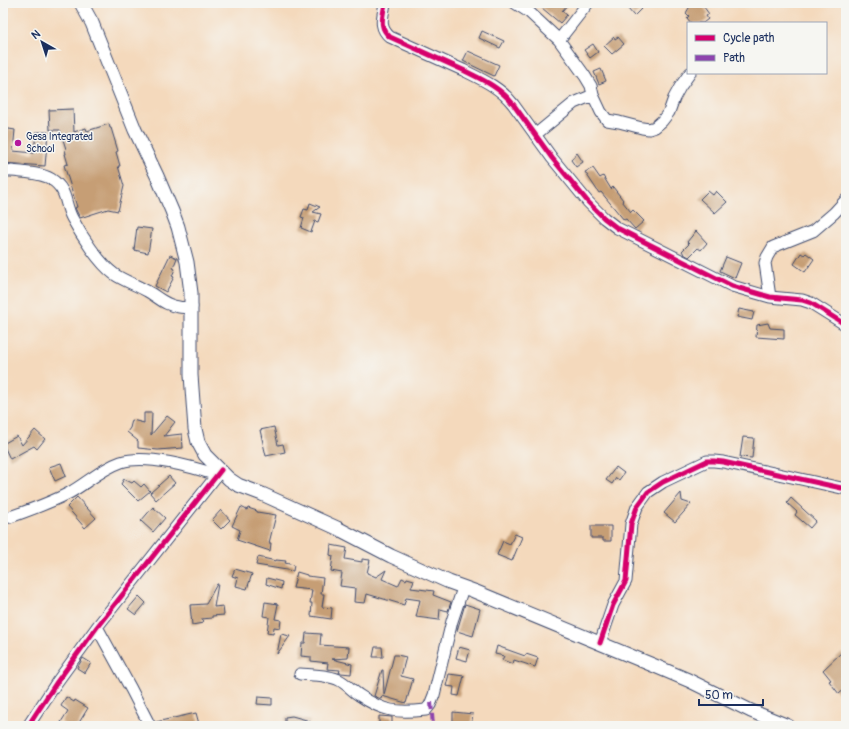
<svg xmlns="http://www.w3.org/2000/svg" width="849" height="729" viewBox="0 0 849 729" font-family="Pangolin,sans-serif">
<rect width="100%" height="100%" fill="#f6f6f2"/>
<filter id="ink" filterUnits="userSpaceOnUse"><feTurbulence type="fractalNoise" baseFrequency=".025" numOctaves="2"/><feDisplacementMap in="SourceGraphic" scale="8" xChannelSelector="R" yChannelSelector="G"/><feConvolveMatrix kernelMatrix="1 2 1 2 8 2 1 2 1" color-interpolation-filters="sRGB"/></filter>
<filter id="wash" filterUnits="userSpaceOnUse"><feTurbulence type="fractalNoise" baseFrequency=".012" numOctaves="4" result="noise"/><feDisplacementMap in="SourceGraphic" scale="16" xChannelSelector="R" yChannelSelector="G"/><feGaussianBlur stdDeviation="0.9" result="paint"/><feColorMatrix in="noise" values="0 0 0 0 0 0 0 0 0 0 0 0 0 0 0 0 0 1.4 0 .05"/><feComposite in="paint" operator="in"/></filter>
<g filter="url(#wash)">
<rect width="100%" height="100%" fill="#f4d9bc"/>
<g id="blocks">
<path fill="#c69e75" d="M546,3h23l-7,8 5,4 -7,8 -18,-15z
M626,3h13l4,4 -9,9 -6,-7 2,-2z
M692,3h9l8,11 -3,2 2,3 -5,4h-12l-4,-5 2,-2 -3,-3z
M482,31l22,10 -4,7 -21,-10z
M614,37l1,2 3,-2 6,7 -12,10 -8,-8z
M593,44l5,8 -8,6 -6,-8z
M468,51l31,14 -5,11 -31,-15z
M601,69l5,12 -7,3 -5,-12z
M73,109l1,23 12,-4 1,3 22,-7 1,4h1l7,23 -2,1 4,14h-2l6,20 -6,25 -10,-2 -28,9 -5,-10 2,-1 -13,-42 4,-1 -3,-10h1l-1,-4 1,-1 -6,-19h-10l-1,-20z
M3,128l12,2 -2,21 21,2 2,-21h12l-3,34 -42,-3z
M577,153l6,9 -7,5 -5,-7z
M593,168l7,10 3,-2 8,13 2,-2 10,13 -1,1 9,11 2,-2 11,11 -9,8 -9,-10 -2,1 -23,-28 -2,1 -14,-21z
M708,191l5,4 3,-4 11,11 -12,11 -15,-14z
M310,203l10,4 -7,5 8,2 -3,8 -3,-1 -4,11 -10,-4 3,-10 -3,-1 3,-8 4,1z
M137,227l15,2 -4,24 -14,-3z
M696,231l11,12 -6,7 -3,-2 -9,9 -5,-3 -2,-3 7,-7 -2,-2z
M801,253l3,2 2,-2 8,6 -9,13 -11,-8z
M170,255l7,3 -4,10 2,1 -3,7 2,1 -8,15 -11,-6z
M726,257l15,6 -6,15 -15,-7z
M739,309l15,3 -2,8 -15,-3z
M768,323l2,5 14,1v10l-28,-2 1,-12z
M144,413h8l-1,22 16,-19 8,6 -11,14 18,-2 1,14 -25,2 -20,-2v-7l-11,-9 3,-4 2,-8 12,3z
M274,427l4,18 5,-1 2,8 -19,4 -6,-26z
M35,430l10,9 -8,10 -3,-3 -24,13 -7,-15 14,-8 5,9z
M743,437l11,1 -2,20 -12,-1z
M61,463l5,13 -11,5 -6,-14z
M616,467l8,6 -5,7 -3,-2 -4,6 -6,-4z
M169,476l6,7 -19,17 -6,-7z
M124,479l8,4 2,-2 7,6 3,-3 6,7 -12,10 -17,-17z
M681,493l1,8 9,3 -16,18 -11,-9z
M77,497l19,21 -11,10 -18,-21z
M791,498l25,23 -6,7 -15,-13 2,-3 -10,-9z
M153,507l12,11 -12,14 -12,-11z
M241,507l6,3 1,-2 9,3v1l19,3 -7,28h2l-1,8 -33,-11 3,-10 -8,-4z
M221,510l9,10 -9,9 -9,-9z
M591,526h20v15h-8v-3h-12z
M515,534l7,3 -10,24 -15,-6 6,-14 7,3z
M331,545l16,3 -2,11 17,3v-3l8,1 -3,13 9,4 10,-7 -4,9 16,7 4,-8 4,2 1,-2 7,2 -3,8 23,3 -1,4 18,7 -3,9 -8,-2 -1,11 -23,-3 4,-17 -14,-2 -2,7 -37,-11 -2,9 -11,-1 1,-14 -15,-2 2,-13 -11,-2 2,-15 -3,-1z
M258,557l18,4v-1l10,1 -1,2 9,2 -1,6 -37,-6z
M235,569l17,5 -5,15 -11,-3 2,-8 -6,-2z
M297,572l10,3v1l16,2 -2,16h3l-2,13 10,1 -1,11 -20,-3 1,-13h-2l2,-13 -19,-2z
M267,578l15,4 -1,7 -15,-5z
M217,584h1l-4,23 9,-1 1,9 -12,1v2l-10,1 1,4 -11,2 -2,-20 16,-1z
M139,596l7,7 -10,12 -8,-6z
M265,602l13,2 -3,15 6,1 -1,8 -6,-1 -1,7 -6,-1 2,-16 -6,-1z
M465,604l15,5 -7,27 -16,-5z
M306,633l15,1 -1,11 29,2 -1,11 -16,1 20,5 -1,10 -10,-1h-2l1,-3 -13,-1 1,-6 -17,-2v-4l-10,-1 1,-13h3z
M281,634l9,2 -13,18z
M497,646l28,10 1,-2 12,4 -3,9 -21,-7 -1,4 -11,-4 2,-4 -9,-2z
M375,647h7l1,10h-10z
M459,647l11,3 -3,11 -11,-3z
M842,652l4,7v3l-4,4 4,6v16l-7,6 -10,-13 2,-1 -8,-10z
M394,655h3l9,2 -5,19 12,3 -7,24 -24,-7 -1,3 -7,-3 8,-26h1l1,25z
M83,658l8,5 -6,10 -8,-5z
M449,674l15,2 -5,20 -6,-1 1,-8 -8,-1z
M66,697l8,5 1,-2 13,8 -11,18h-10l-6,-4 7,-11 -7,-5z
M258,697l14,1v7l-15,-1z
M453,712l20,2 -2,12h-18z
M196,713l3,11 -8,2h-34l-1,-4z
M292,716l18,5 -1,2h-5l-1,3h-11l1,-2h-8v-7z
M379,716l13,1v9h-13z"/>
</g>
</g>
<g filter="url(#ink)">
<use href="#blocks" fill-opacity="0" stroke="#3c486c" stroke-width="1"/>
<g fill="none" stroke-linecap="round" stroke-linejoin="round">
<g stroke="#3c486c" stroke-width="13">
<path id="minor" d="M385,3c-2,14 -7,24 5,34 24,11 49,22 73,33 18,9 37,17 50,34l39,54 36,44 16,16 13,10 115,58 38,11 32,3 9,3 35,22
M515,3l14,9 30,28 26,36 6,10 2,9 8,17 6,8 12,2 23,6 7,1 6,-2 7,-6 7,-9 5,-14 6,-11 10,-14
M559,40l29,-37
M535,135l39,-32 19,-8
M3,170c13,2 37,2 48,9 17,11 13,24 21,39 9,17 27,45 42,56 10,7 23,11 33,17 11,6 19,15 32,16 4,1 9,0 13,0
M770,297l-5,-34 2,-6 6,-10 40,-16 21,-18 12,-13
M3,518l7,-1c20,-7 40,-14 59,-24 18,-10 32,-24 52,-31 25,-8 72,5 96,13
M97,627l34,62 19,37
M600,643l13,-38 13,-24 5,-57 6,-17 11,-15 15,-10 44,-21h7l9,1 123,27
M300,674c11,1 29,1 39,6 8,4 13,11 20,15 25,17 38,18 67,15l4,-5 4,-10 18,-74 11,-33
M28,726l29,-44 40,-55 124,-157"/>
</g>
<g stroke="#3c486c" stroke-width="15">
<path id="major" d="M81,3l11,20 43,107 22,46 15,35 6,16 9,35 4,31v82l4,54 3,13 7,13 24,24 9,6 24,9 75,34 54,28 58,26 25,9 181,75 33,14 63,31 37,15"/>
</g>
<use href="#minor" stroke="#fff" stroke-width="11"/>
<use href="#major" stroke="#fff" stroke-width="13"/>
<path stroke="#8e44ad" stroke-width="4" stroke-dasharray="8 4" stroke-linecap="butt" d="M431,702l2,24"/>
<g stroke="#f6f6f2" stroke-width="8">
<path id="cycleway" d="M385,3c-2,14 -7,24 5,34 24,11 49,22 73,33 18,9 37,17 50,34l39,54 36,44 16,16 13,10 115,58 38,11 32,3 9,3 35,22
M600,643l13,-38 13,-24 5,-57 6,-17 11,-15 15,-10 44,-21h7l9,1 123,27
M28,726l29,-44 40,-55 124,-157"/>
</g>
<use href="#cycleway" stroke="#d6006c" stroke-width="5"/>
</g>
</g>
<circle fill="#b5179e" stroke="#f6f6f2" stroke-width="1.5" cx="18" cy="143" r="4"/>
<g text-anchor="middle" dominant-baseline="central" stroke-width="3" stroke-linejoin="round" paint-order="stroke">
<g font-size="10" fill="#1b2f5e" stroke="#f6f6f2" text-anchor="start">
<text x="26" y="137">Gesa Integrated<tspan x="26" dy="12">School</tspan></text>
</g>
</g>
<rect width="849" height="729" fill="none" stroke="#f6f6f2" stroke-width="16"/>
<rect x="687" y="22" width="140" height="52" fill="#f6f6f2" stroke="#9ea6b7"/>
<rect x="695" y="35" width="20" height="6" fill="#d6006c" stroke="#9ea6b7"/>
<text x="723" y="42" font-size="12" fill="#1b2f5e">Cycle path</text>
<rect x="695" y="55" width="20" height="6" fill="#8e44ad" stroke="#9ea6b7"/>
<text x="723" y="62" font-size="12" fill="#1b2f5e">Path</text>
<g transform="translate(42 42) rotate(321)" stroke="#f6f6f2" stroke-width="3" paint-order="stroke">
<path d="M0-3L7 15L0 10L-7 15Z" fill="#1b2f5e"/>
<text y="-6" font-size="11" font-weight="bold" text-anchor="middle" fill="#1b2f5e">N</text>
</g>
<path d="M699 699v6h64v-6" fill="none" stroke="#1b2f5e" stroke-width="2"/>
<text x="705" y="699" font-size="12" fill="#1b2f5e" stroke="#f6f6f2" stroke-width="3" paint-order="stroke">50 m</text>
</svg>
